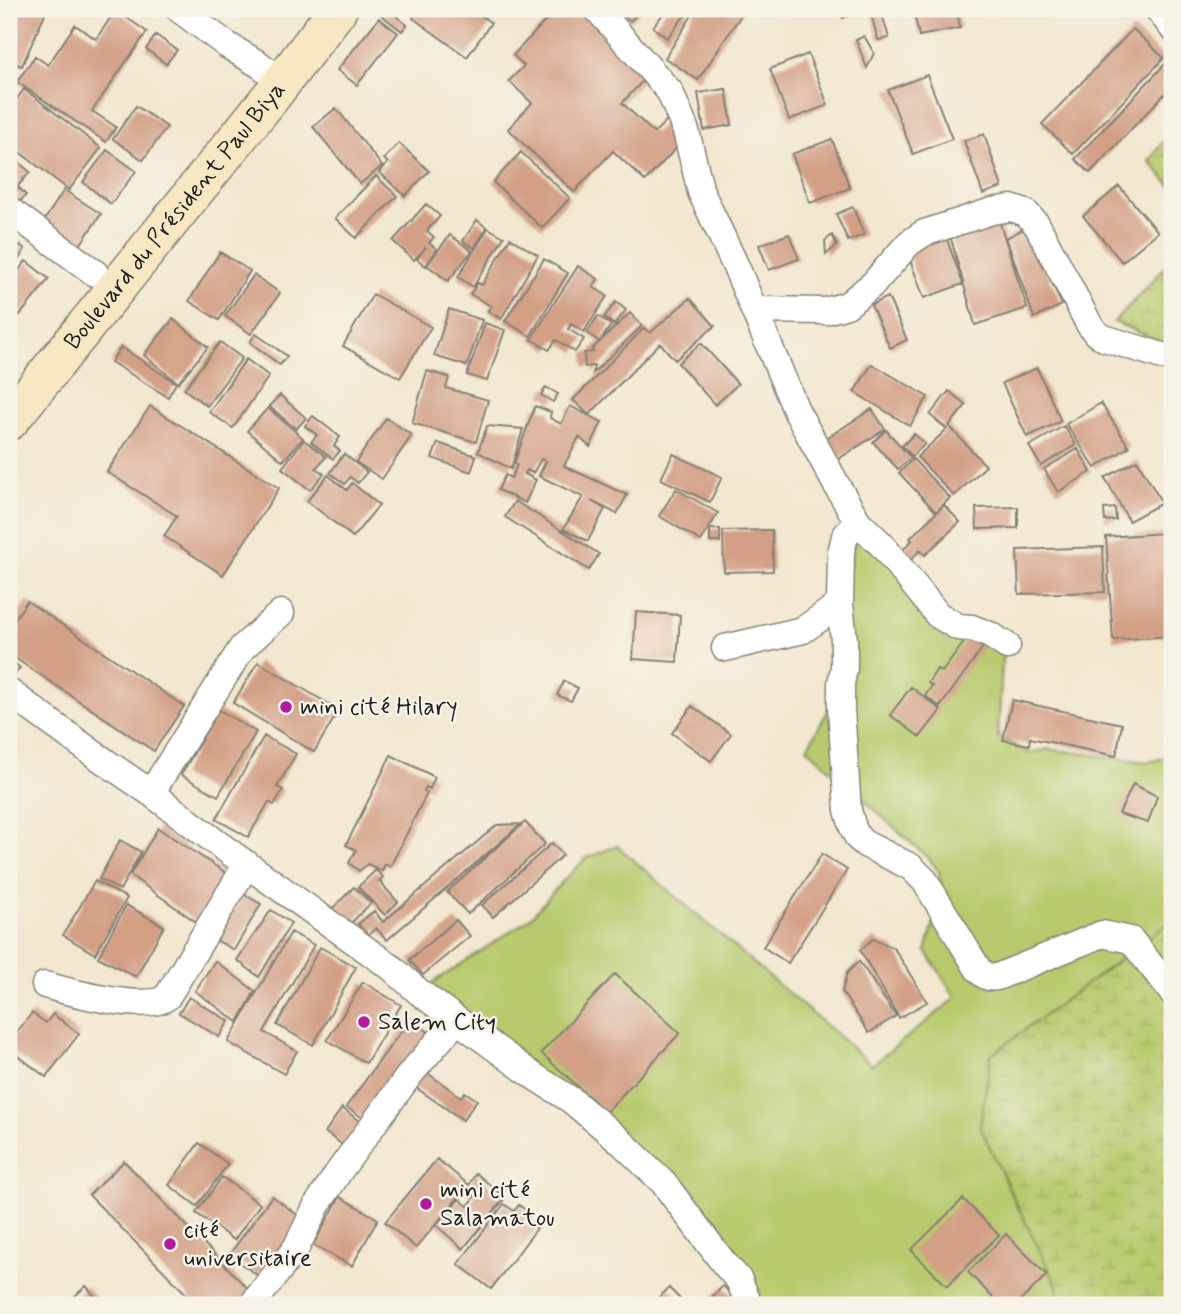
<svg xmlns="http://www.w3.org/2000/svg" width="1181" height="1314" viewBox="0 0 1181 1314" font-family="Mynerve,sans-serif">
<defs>
<pattern id="wetland-marsh" width="20" height="14" patternUnits="userSpaceOnUse" patternTransform="scale(1.75)"><rect width="20" height="14" fill="#b8ca6d"/><path d="M1 5h8M5 5V1M11 12h8M15 12V8" fill="none" stroke="#9ead5e"/></pattern>
</defs>
<rect width="100%" height="100%" fill="#f7f3e8"/>
<filter id="ink" filterUnits="userSpaceOnUse"><feTurbulence type="fractalNoise" baseFrequency=".0143" numOctaves="2"/><feDisplacementMap in="SourceGraphic" scale="14" xChannelSelector="R" yChannelSelector="G"/><feConvolveMatrix kernelMatrix="1 2 1 2 8 2 1 2 1" color-interpolation-filters="sRGB"/></filter>
<filter id="wash" filterUnits="userSpaceOnUse"><feTurbulence type="fractalNoise" baseFrequency=".00686" numOctaves="4" result="noise"/><feDisplacementMap in="SourceGraphic" scale="28" xChannelSelector="R" yChannelSelector="G"/><feGaussianBlur stdDeviation="1.57" result="paint"/><feColorMatrix in="noise" values="0 0 0 0 0 0 0 0 0 0 0 0 0 0 0 0 0 1.4 0 .05"/><feComposite in="paint" operator="in"/></filter>
<g filter="url(#wash)">
<rect width="100%" height="100%" fill="#f2e7cf"/>
<path fill="#b8ca6d" stroke="#6a7344" stroke-width="2" d="M858,522l80,93 65,32 -5,90 31,16 19,-4 100,13 24,-6v165l-181,134 -11,71 34,73 44,88 1,18h-307l-89,-123 -244,-190 110,-73 33,-37 24,-24 31,-12 255,219 84,-67 -30,-47 16,-55 -3,-24 -10,-13 -122,-111 26,-46 9,-100z"/>
<path fill="url(#wetland-marsh)" stroke="#6a7344" stroke-width="2" d="M1172,129v58l-23,-26z
M1172,259v88l-58,-25z
M1172,921v384h-113l-1,-18 -44,-88 -34,-73 11,-71z"/>
<g id="blocks">
<path fill="#d3a086" d="M9,9h38l-25,57 -9,-3 -4,10z
M387,9l20,16 -5,6 -21,-16z
M420,9h53l18,14 -24,34 -54,-39z
M557,9h25l68,64 -28,30 32,30 13,-13 19,18 -41,43 -32,-30 -39,41 -66,-63 24,-26 -23,-22 15,-15 -11,-11z
M617,9h26l-13,12z
M667,9h23l-23,29 -14,-11z
M696,9h49l-47,71 -33,-22z
M839,9h17l2,3 -15,6z
M913,9h44l3,19 -41,8z
M116,10l31,22 -55,79 24,16 -10,15 -89,-60 18,-26 13,9 27,-40 21,14z
M881,11l8,27 -11,2 -7,-26z
M379,18l19,15 -41,52 -20,-15z
M1133,29l31,29 -91,96 -31,-30z
M156,35l21,15 -11,14 -20,-15z
M864,36l10,17 -7,15 -11,-28z
M808,54l20,51 -39,15 -19,-51z
M1167,62l5,5v19l-82,87 -15,-14z
M927,75l25,64 -39,15 -25,-64z
M24,89l77,59 -32,42 -60,-46v-34z
M726,89l6,36 -28,5 -6,-37z
M136,106l31,21 -24,33 -30,-21z
M336,108l46,58 -22,18 -47,-57z
M984,134l18,53 -19,7 -19,-53z
M832,139l18,49 -40,15 -18,-49z
M399,143l30,28 -24,25 -26,-24 9,-9 -4,-4z
M107,150l29,21 -25,33 -28,-22z
M521,152l49,46 -28,30 -49,-46z
M13,157l17,15 -21,24v-34z
M376,176l21,20 -41,42 -21,-20z
M1119,186l39,46 -36,30 -39,-46z
M19,188l7,7 -10,11 -7,-7z
M64,190l37,24 -23,34 -36,-24z
M426,204l14,12 -13,15 7,6 -5,6 8,6 -11,17 -9,-7 9,-12 -12,13 -21,-19z
M853,207l11,28 -16,6 -12,-27z
M477,220l10,8 -13,20 -11,-7z
M999,220l28,88 -52,17 -25,-90z
M1027,227l35,78 -28,13 -28,-80z
M488,228l16,9 -31,50 -15,-10z
M789,234l10,25 -30,11 -10,-25z
M450,235l22,16 -24,30 -21,-16z
M832,235l5,10 -11,10 -1,-14z
M946,237l17,47 -39,14 -17,-46z
M9,238l16,11 -16,25z
M510,238l28,17 -37,64 -13,-8 3,-5 -21,-12 8,-11 4,2z
M220,252l30,19 -31,49 -30,-19z
M544,259l24,14 -38,63 -25,-15z
M26,261l23,18 -29,36 -11,-9v-24z
M578,266l20,13 -5,8 14,9 -23,36 -13,-8 -3,5 16,10 -9,13 -19,-12 -7,10 -18,-11z
M254,275l26,18 -29,41 -26,-18z
M373,294l58,33 -31,51 -57,-32z
M888,297l19,43 -17,8 -19,-43z
M690,298l25,28 -40,34 -15,-17 -71,72 -16,-15 71,-72 6,5z
M616,302l10,8 -12,15 -10,-8z
M449,309l33,11 -15,46 -33,-10z
M630,313l12,13 -49,47 1,-7 -9,1 -1,-14 9,-1 -1,-3z
M598,316l13,9 -11,17 -13,-9z
M173,319l35,28 -30,36 -34,-28z
M485,323l20,7 -18,51 -20,-6z
M256,334l31,22 -7,9 -30,-23z
M220,342l22,16 -35,48 -23,-17z
M701,343l37,41 -23,21 -37,-42z
M121,347l55,36 -8,14 -57,-35z
M246,359l23,17 -36,52 -24,-16z
M872,364l56,33 -18,29 -56,-34z
M1037,368l24,53 -34,16 -25,-54z
M427,371l22,6 -3,11 42,12 -12,42 -64,-19z
M546,387l12,7 -5,8 -12,-7z
M949,391l17,14 -17,21 37,40 -32,30 -37,-39 30,-28 -17,-14z
M280,395l26,23 -10,11 -27,-23z
M1101,403l28,44 -34,21 -29,-44z
M150,406l129,82 -56,87 -59,-39 13,-20 -70,-44z
M535,406l16,6 -1,6 11,6 9,-18 32,16 -12,25 -11,-10 -15,29 63,29 -10,19 -26,-13 14,8 -17,32 -25,-12 20,-32 -44,-21 7,-15 -5,-2 -8,14 -6,-3 -2,4 11,6 -11,23 -27,-13 7,-15 6,3 6,-13 -3,-1z
M268,408l35,30 -20,23 -36,-30z
M872,409l13,20 -53,34 -13,-20z
M313,416l27,21 -6,9 6,5 -7,8 -22,-17 6,-7 -12,-9z
M386,418l26,17 -30,44 -26,-17z
M487,426l36,3 -12,40 -33,-17z
M1064,426l12,19 -35,21 -12,-20z
M886,430l25,28 -13,11 -25,-27z
M914,434l11,10 -13,12 -10,-10z
M304,440l22,17 -10,11 8,6 -14,16 -28,-22z
M438,443l38,13 -5,16 -39,-14z
M1078,449l13,23 -33,20 -14,-23z
M344,454l23,18 -9,11 -8,-6 -5,7 -15,-11z
M673,454l49,23 -12,25 -49,-23z
M913,459l37,39 -14,14 -37,-39z
M1137,460l25,43 -33,18 -24,-43z
M328,475l19,15 5,-7 27,22 -26,32 -46,-36z
M676,489l42,24 -17,28 -42,-25z
M515,501l84,53 -10,16 -84,-53z
M944,505l16,17 -35,33 -5,-5 -10,11 -9,-9 11,-12 -2,-2z
M1018,507v21l-41,1 -1,-21z
M1115,508l1,12 -11,1 -1,-12z
M710,529h10v13h-10z
M772,530l1,41 -49,1 -1,-41z
M1165,533l7,103 -59,4 -7,-103z
M1103,547l2,45 -86,2 -2,-44z
M27,601l157,105 -30,45 -145,-97v-26z
M636,612l44,3 -3,47 -44,-3z
M968,637l15,10 -43,60 -15,-11 7,-10 -4,-3 9,-14 5,3z
M9,659l11,9 -11,13z
M258,662l81,48 -25,42 -81,-49z
M564,681l14,7 -7,13 -14,-6z
M911,687l30,23 -21,27 -30,-22z
M1012,700l110,24 -6,32 -86,-18 -1,7 -26,-5z
M692,706l39,28 -20,27 -39,-28z
M219,710l37,22 -38,64 -37,-21z
M264,736l32,18 -19,33 6,3 -9,15 -5,-3 -21,35 -32,-18z
M391,755l44,22 -5,12 -4,-2 -2,4 3,2 -37,74 -5,-3 -3,7 -14,-7 -9,7 -10,-8 7,-13 -10,-5z
M1133,784l24,12 -9,27 -29,-9z
M525,822l20,22 -77,70 -21,-22z
M521,824l-134,116 -11,-12 -8,7 -10,-11 16,-13 9,11 114,-97z
M158,828l71,47 -30,49 -69,-49z
M120,840l21,12 -21,38 -21,-11z
M552,843l11,12 -70,62 -11,-12z
M822,854l25,16 -59,93 -25,-16z
M376,870l7,7 -4,4 19,21 -13,13 -27,-28z
M95,881l32,17 -32,56 -32,-19z
M354,887l17,16 -22,22 -17,-16z
M243,894l18,10 -27,46 -18,-10z
M126,905l38,21 -28,51 -38,-20z
M271,910l20,13 -32,54 -22,-17z
M456,920l14,16 -47,39 -14,-15z
M291,932l23,13 -50,87 33,19 -13,23 -56,-32z
M873,939l21,9 33,54 -28,16 -39,-68z
M320,947l36,20 -43,78 -36,-20z
M215,961l40,30 -17,31 -43,-31z
M859,961l37,55 -27,17 -27,-41 5,-19z
M615,974l65,59 -74,79 -65,-59z
M363,982l38,23 -35,58 -39,-23z
M189,997l40,24 -10,16 -40,-24z
M32,1013l14,10 7,-9 26,20 -33,43 -37,-28v-7z
M410,1019l20,14 -63,87 -21,-13z
M423,1070l38,27 4,-5 12,8 -14,20 -51,-35z
M342,1108l19,14 -17,24 -19,-14z
M199,1143l29,21 -31,42 -28,-21z
M437,1159l32,26 7,-12 29,25 -42,51 -27,-24 23,-26 9,7 8,-11 -10,-7 -50,60 -31,-26z
M124,1161l128,132 -13,12h-42l-108,-110z
M222,1177l38,27 -26,36 -38,-27z
M272,1196l35,26 -43,58 -35,-25z
M340,1197l38,22 -26,47 -39,-21z
M963,1199l36,36 -52,51 -36,-36z
M504,1204l10,7 5,-6 12,9 -5,6 11,8 -46,61 -33,-25z
M1006,1234l41,41 -31,30h-16l-32,-33z
M86,1286l17,19h-20l-8,-9z
M723,1286l19,19h-38z
M669,1288l17,17h-33l-1,-1z"/>
</g>
</g>
<g filter="url(#ink)">
<use href="#blocks" fill-opacity="0" stroke="#878276" stroke-width="2"/>
<g fill="none" stroke-linecap="round" stroke-linejoin="round">
<g stroke="#878276" stroke-width="29">
<path id="street" d="M179,9l48,36 33,20 22,16
M597,9l73,83 16,39 15,61 36,77 59,141 40,74 22,38 23,22 57,71 20,12 14,1 18,7 17,11
M1158,9l14,18
M9,210l86,63
M754,310l72,1 21,-6 26,-21 36,-41 15,-10 68,-22 19,-3 15,5 11,12 52,99 7,9 8,5 68,21
M858,522l-13,14 -4,17 -1,51 4,36v28l-3,16v25l7,101 5,18 5,10 7,6 46,23 14,14 53,88c6,7 10,10 19,8l105,-43 29,6 41,52
M725,648l78,-18 37,-26
M9,692l85,62 57,39 70,53 171,122 27,24 116,85 36,23 47,39 45,43 60,80 16,18 10,25
M151,793l91,-145 39,-35
M45,985c24,7 102,28 122,12l80,-133
M252,1305l44,-57 21,-43 23,-35 71,-97 46,-53"/>
</g>
<g stroke="#878276" stroke-width="41">
<g id="secondary">
<path id="s1" d="M9,421l264,-327 65,-85"/>
</g>
</g>
<use href="#street" stroke="#fff" stroke-width="26"/>
<use href="#secondary" stroke="#f7e8c3" stroke-width="38"/>
</g>
</g>
<g fill="#b5179e" stroke="#f7f3e8" stroke-width="2.5">
<circle cx="286" cy="707" r="7"/>
<circle cx="364" cy="1022" r="7"/>
<circle cx="426" cy="1204" r="7"/>
<circle cx="170" cy="1244" r="7"/>
</g>
<g text-anchor="middle" dominant-baseline="central" stroke-width="5" stroke-linejoin="round" paint-order="stroke">
<g font-size="24" fill="#1c1c1c" stroke="#f7f3e8">
<text stroke="none"><textPath href="#s1" startOffset="264">Boulevard du Président Paul Biya</textPath></text>
</g>
<g font-size="24" fill="#1c1c1c" stroke="#f7f3e8" text-anchor="start">
<text x="300" y="707">mini cité Hilary</text>
<text x="378" y="1022">Salem City</text>
<text x="440" y="1190">mini cité<tspan x="440" dy="28">Salamatou</tspan></text>
<text x="184" y="1230">cité<tspan x="184" dy="28">universitaire</tspan></text>
</g>
</g>
<rect width="1181" height="1314" fill="none" stroke="#f7f3e8" stroke-width="35"/>
</svg>
